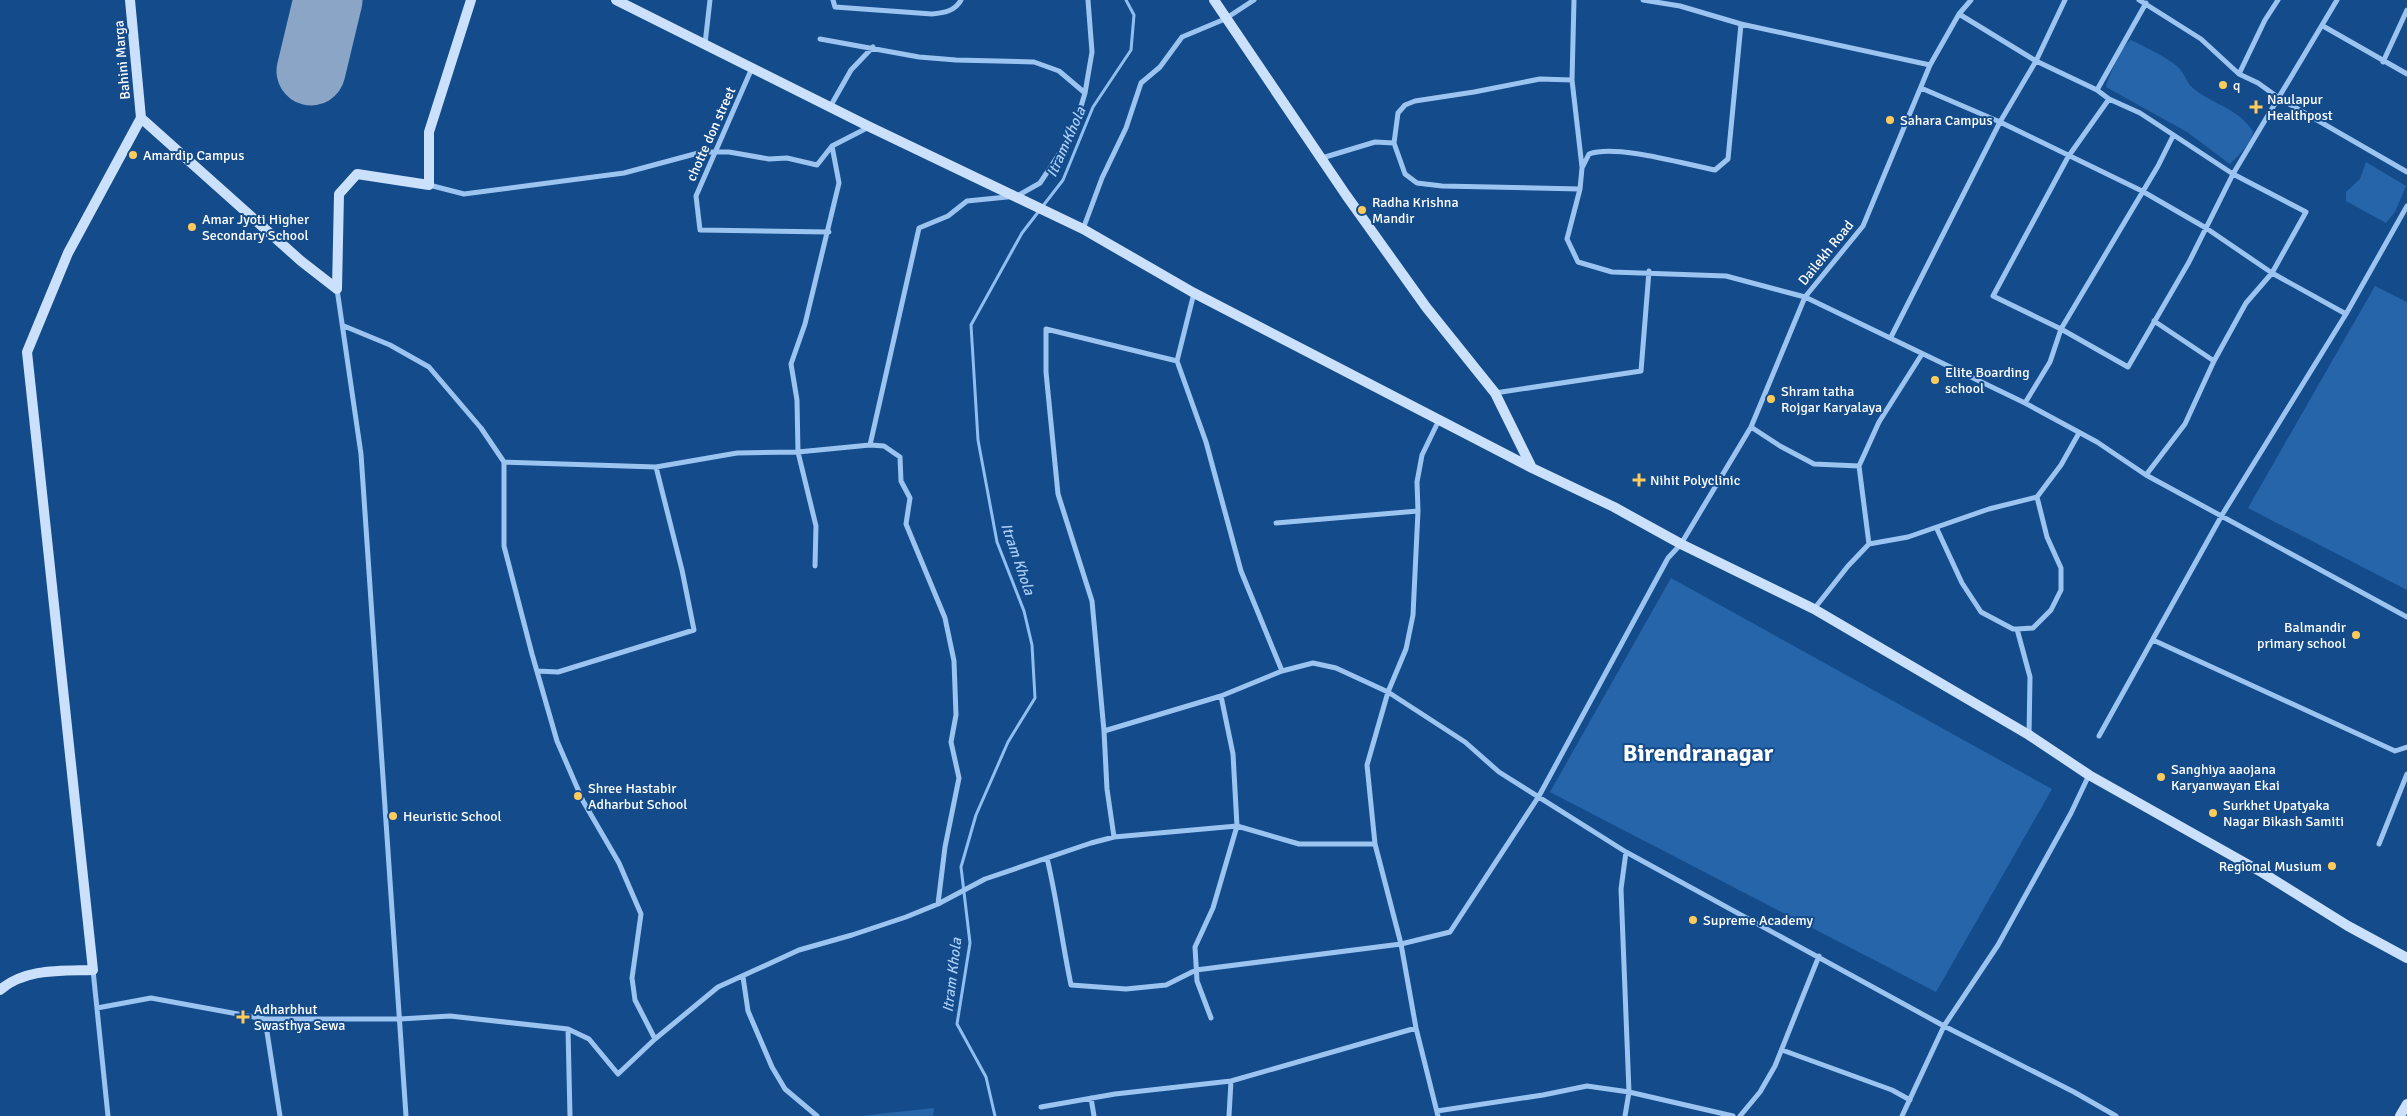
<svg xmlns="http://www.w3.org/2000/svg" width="2407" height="1116" viewBox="0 0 2407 1116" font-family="Signika,sans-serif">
<rect width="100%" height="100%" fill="#144b8b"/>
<path fill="#2665aa" d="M2131,40c16,8 34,16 47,27 7,6 8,16 16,22 19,15 47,21 59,43 -3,13 -14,23 -23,32l-43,-32 -81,-45c2,-10 17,-43 25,-47z
M2366,162l40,24 -11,26 -9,11 -40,-22v-9l14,-13z
M2375,286l32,16v288l-159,-82z
M1671,578l381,211 -116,203 -386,-200z
M934,1108l-1,8h-73z"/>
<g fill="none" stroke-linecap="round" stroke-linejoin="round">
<path stroke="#8ebff3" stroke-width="3" d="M995,1116l-9,-39 -29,-53 13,-81 -9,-76 15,-52 32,-73 27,-44 -3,-53 -8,-34 -27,-69 -19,-102 -7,-115 51,-92 41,-53 30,-73 38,-57 3,-35 -8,-15"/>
<path stroke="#8aa5c5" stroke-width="69" d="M311,71l17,-71"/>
<path stroke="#9cc4f0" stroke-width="5" d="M833,0l2,7 97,7c12,-1 23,-3 29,-14
M1574,0l-2,80 10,87
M1643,0l37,6 61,18 189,41
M2139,0l62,39 38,35 19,9 21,15 128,74
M1959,14l77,47 61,29 12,9 31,14 93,61 73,38 -34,61 -26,30 -32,58 -29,63 -39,51
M1741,24l-13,135 -13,11c-31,-6 -99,-26 -126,-16l-7,14 -2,21 -13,50 11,23 34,10 114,4 79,21 220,106 72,39 49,33 261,142
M2323,26l84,48
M820,39l99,18 37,3 78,2 25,9 26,22
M705,44l5,-44
M2383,62l24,-52
M752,68l-56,128 4,34 129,2
M2239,74l26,-54 13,-20
M1572,80l-32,-1 -66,13 -59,9 -10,4 -7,8 -4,30 11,31 12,9 25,3 138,3
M1921,88l79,34 142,69 64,37 66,45 74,41
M2097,90l49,-87
M2109,99l-41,58 -75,139 68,33 67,38 61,-105 44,-88 104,-174
M830,107l21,-37 22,-23
M1322,158l53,-16 19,1
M429,185l35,9 160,-21 78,-21h27l40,7 18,-1 30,7 15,-19
M1083,229l19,-51 24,-50 15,-45 19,-16 22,-30 43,-18 29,-19
M337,289l24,165 45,662
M1194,293l-17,68 29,81 35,129 41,100
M2154,321l60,40
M344,326l46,19 39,22 52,61 23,34v84l28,108 25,87 26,60 36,62 22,51 -9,64 3,22 20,39
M1891,337l109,-215 36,-61 29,-61
M1495,393l146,-22 8,-100
M2025,403l25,-41 11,-33 97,-163 15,-30
M1751,427l29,19 34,18 45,2
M870,445l14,1 16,11 1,24 9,17 -4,26 39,94 9,43 2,54 -5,27 8,36 -14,69 -7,57
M504,462l152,5 81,-14 61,-1 72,-7 49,-217 29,-12 19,-15 50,-5 23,-13 33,-50 12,-40 7,-41 -4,-52
M1276,523l142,-12
M1937,529l25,54 19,29 32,17h4
M1869,544l-10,-78 20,-44 43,-68
M815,566l1,-40 -18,-74 -1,-52 -6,-36 14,-40 34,-141 -7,-37 37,-19
M1814,609l34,-43 21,-22 39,-7 81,-28 48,-12 24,-32 18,-32
M2153,640l242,111 12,-4
M537,671l21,1 136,-42 -12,-60 -26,-103
M1104,731l117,-35 61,-25 31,-8 23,5 52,24 77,50 34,30 127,80 318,174 130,66 42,24
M2029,735l1,-58 -13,-48 16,-1 18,-18 10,-20v-22l-14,-31 -10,-40
M2099,736l123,-221 124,-201 61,-108
M1114,837l-7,-48 -3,-58 -12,-130 -34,-107 -12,-122v-43l131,32
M2379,844l28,-70
M1047,858c10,42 15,84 24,127l55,4 40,-4 30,-15 205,-26 49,-12 89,-136 129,-238 13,-14 70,-117 54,-130 58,-71 67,-161 29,-51 12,-14
M93,970l15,146
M743,977l5,34 24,56 13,22 32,27
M97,1008l54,-10 114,21h135l50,-3 118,13 21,10 29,35 37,-35 63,-52 81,-37 53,-15 54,-18 32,-13 47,-25 106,-36 23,-6 123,-11 62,18h76
M1211,1018l-14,-37 -2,-34 18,-39 24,-82 -4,-72 -12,-58
M265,1019l15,97
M568,1029l2,87
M1782,1050l110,40 18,10
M1091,1098l3,18
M1041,1107l74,-13 116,-13 185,-53
M1437,1111l106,-16 44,-9 42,6 104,24
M1229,1116l2,-35
M1438,1116l-22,-88 -15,-84 -26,-100 -8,-79 21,-73 18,-43 7,-34 5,-104 -1,-29 5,-27 17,-35
M1625,1116l4,-24 -8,-203 5,-37
M1740,1116l20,-24 15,-26 44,-110
M1902,1116l42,-90 54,-81 73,-132 18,-38"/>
<path stroke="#cae0fb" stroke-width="10" d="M130,0l11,118
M616,0l254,127 213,102 111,64 338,175 82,39 67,37 133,65 215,126 60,40 174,98 85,53 59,32
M1214,0l132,195 80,112 69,86 37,75
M141,118l160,143 36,28
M337,289l2,-95 18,-20 72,11v-53l42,-132
M0,990c25,-22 62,-19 93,-20l-66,-618 41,-99 73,-135
M2400,1116l7,-12"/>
</g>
<g fill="#ffcc5b" stroke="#144b8b" stroke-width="2">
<circle cx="2223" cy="85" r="5"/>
<path d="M2253.5 99.5h5v5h5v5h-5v5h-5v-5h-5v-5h5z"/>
<circle cx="1890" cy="120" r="5"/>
<circle cx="133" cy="155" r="5"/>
<circle cx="1362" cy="210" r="5"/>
<circle cx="192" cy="227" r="5"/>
<circle cx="1935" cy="380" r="5"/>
<circle cx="1771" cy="399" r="5"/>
<path d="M1636.5 472.5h5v5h5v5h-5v5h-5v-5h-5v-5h5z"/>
<circle cx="2356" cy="635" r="5"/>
<circle cx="2161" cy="777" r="5"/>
<circle cx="578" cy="796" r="5"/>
<circle cx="2213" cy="813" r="5"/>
<circle cx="393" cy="816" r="5"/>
<circle cx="2332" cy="866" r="5"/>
<circle cx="1693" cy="920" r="5"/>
<path d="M240.5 1009.5h5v5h5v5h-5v5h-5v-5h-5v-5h5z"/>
</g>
<g text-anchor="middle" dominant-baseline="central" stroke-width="4" stroke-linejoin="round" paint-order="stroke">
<g font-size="14" fill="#fff" stroke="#144b8b">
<text transform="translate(122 60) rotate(-95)">Bahini Marga</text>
<text transform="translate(711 134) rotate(-66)">chotte don street</text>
<text transform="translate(1826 253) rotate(-51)">Dailekh Road</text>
</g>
<g font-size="14" fill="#fff" stroke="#144b8b" text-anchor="start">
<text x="2233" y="85">q</text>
<text x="2267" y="99">Naulapur<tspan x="2267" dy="16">Healthpost</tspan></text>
<text x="1900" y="120">Sahara Campus</text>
<text x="143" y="155">Amardip Campus</text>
<text x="1372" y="202">Radha Krishna<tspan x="1372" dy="16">Mandir</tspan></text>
<text x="202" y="219">Amar Jyoti Higher<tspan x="202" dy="16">Secondary School</tspan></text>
<text x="1945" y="372">Elite Boarding<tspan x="1945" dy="16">school</tspan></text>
<text x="1781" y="391">Shram tatha<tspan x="1781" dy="16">Rojgar Karyalaya</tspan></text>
<text x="1650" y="480">Nihit Polyclinic</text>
<text x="2346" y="627" text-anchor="end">Balmandir<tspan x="2346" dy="16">primary school</tspan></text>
<text x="2171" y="769">Sanghiya aaojana<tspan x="2171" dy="16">Karyanwayan Ekai</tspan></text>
<text x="588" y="788">Shree Hastabir<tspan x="588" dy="16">Adharbut School</tspan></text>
<text x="2223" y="805">Surkhet Upatyaka<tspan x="2223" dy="16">Nagar Bikash Samiti</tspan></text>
<text x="403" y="816">Heuristic School</text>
<text x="2322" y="866" text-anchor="end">Regional Musium</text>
<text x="1703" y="920">Supreme Academy</text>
<text x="254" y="1009">Adharbhut<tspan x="254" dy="16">Swasthya Sewa</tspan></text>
</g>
<g font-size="15" font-style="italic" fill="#a8cef7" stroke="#144b8b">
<text transform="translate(1066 142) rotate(-66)">Itram Khola</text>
<text transform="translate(1018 559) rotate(71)">Itram Khola</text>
<text transform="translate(952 975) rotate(-83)">Itram Khola</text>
</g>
<g font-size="24" font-weight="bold" fill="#fff" stroke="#144b8b">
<text x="1698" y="753">Birendranagar</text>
</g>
</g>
</svg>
